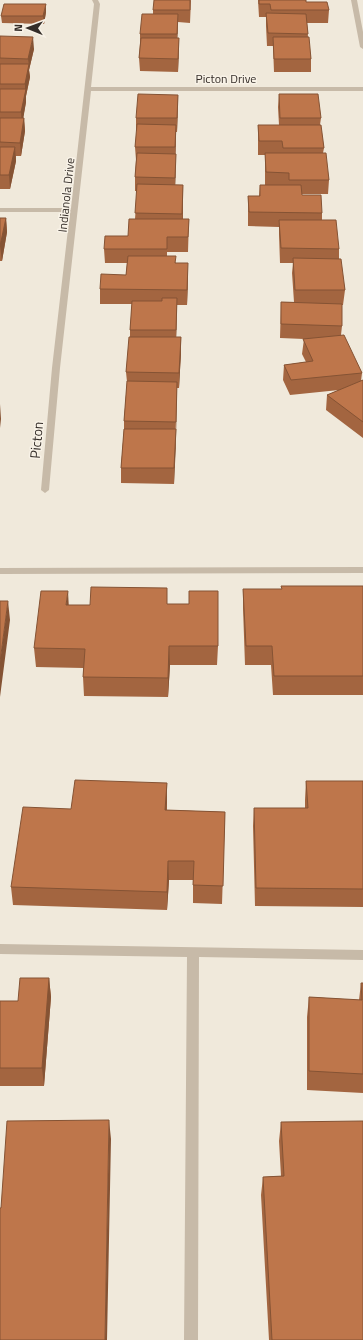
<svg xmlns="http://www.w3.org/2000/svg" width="363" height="1340" viewBox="0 0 363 1340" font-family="'Titillium Web',sans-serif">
<rect width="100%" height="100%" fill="#f0e9db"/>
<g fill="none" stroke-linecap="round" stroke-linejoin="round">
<path fill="#c7baa8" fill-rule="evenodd" d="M363,567v6l-363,1v-6z
M0,944l363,6v10l-164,-3 -1,383h-14l3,-383 -187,-3z"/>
<path fill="#c7baa8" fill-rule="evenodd" d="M92,0h6l2,4 -9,83h272v4h-272l-31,277 -11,122 -4,3 -4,-3 11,-122 18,-156h-70v-4h71l23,-204z
M351,0h6l6,32v17l-3,-2z"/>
</g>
<path fill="#a36540" d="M191,0l-1,23 -12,-1 -1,16h2l-1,34 -38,-1 -1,-13 1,-14v-10l13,-20v-4z
M258,0h48v2l23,8 -1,13h-21l1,14 3,22v13h-37l-1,-26h-6l-1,-20v-9h-7z
M46,12l-2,12 -42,-1 -1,-7z
M0,36l34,13 -5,21 1,7 -4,19v6l-3,16h1l1,13 -4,25h-5v5l-6,28h-10z
M279,94l42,24 -1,7 4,23 -1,5 6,27 -1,14h-26v1l20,18v7l17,29v9l6,32 -2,15h-1v21l-1,9 21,38 -1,8 2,-1v58l-37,-28 1,-15 12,-5 -49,5 -7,-15 1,-15 22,-3 -4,-8 2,-15 -24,-1 1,-36h13l-2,-29 1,-10h-13l-1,-29v-7l-31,-1v-30h11l1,-11h5v-30h-7v-30h21l-1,-18z
M178,95l-1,37h-1l-1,53h8v34h6l-1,33h-21v4l9,7 12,15 -1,27h-10l-1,32h5v15l-2,36h-2l-3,96 -53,-1v-15l3,-39v-8l3,-39 -1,-10 4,-35v-7l2,-26h-32v-15l26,-14 1,-12h-22l-1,-14 24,-13 7,-17 2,-28h-2v-14l1,-17 -1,-13 2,-16h-1v-13z
M0,218h6l1,14 -5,29h-2z
M363,586v109h-90l-2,-30h-26l-2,-57v-19h38z
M167,604l51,42 -1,19h-47l-2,32 -84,-1 -1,-19v-9l-47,-1 -2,-19 35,-43h21z
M306,781h57v126l-108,-1 -2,-80 1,-18h51v-8z
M167,783v27l58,2 -3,92 -29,-1v-23h-24l-2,30 -154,-5 -2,-18 60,-78z
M49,978l2,19 -7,89h-44v-85h18z
M361,983h2v110l-56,-3v-73l2,-20 50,3z
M281,1122l82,218h-94l-8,-145 2,-18 18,-1 -2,-35z"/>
<path fill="#855334" d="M46,4v8l-2,12 -1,-8z
M178,14v12l-1,21v-13z
M33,37l1,12 -5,21 1,7 -4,19v6l-4,24 -1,-14 4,-22v-6l4,-19 -1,-6z
M179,38v13l-1,21v-13z
M178,95v13l-1,24v-14z
M24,118l1,13 -4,25 -1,-13z
M176,125v13l-1,23v-14z
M15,147l1,14 -6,28 -1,-14z
M176,154v13l-1,25v-14z
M183,185v14l-1,29v-14z
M6,218l1,14 -5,29 -2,-15z
M188,263v15l-1,27v-15z
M177,298v15l-1,32v-15z
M181,337v15l-2,36v-15z
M177,382v15l-1,40v-15z
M0,404l1,15 -1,9z
M176,429v15l-2,40v-16z
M68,591l1,19 -3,-5z
M8,601l2,19 -10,77v-35z
M169,646l1,19 -2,32v-19z
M167,783v19l-2,27v-19z
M168,861l1,19 -2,30v-18z
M49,978l2,19 -7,89 -2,-18z
M109,1120l2,19 -4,201h-2z"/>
<path fill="#be764b" stroke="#855334" d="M154,0h36v10h-37z
M259,0h47v2h21l2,8h-58l-1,-6h-11z
M4,4h42l-3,12h-42z
M266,13l40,1 2,20 -40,-1z
M142,14h36l-1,20h-37z
M0,36l33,1 -5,22 -28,-1z
M273,37h36l2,22h-37z
M141,38h38l-1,21 -39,-1z
M0,64h29l-4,20h-25z
M0,89h26l-5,23h-21z
M138,94l40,1 -1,23h-41z
M279,94h39l3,24h-41z
M0,118h24l-4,25 -20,-1z
M137,124l39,1 -1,22h-40z
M258,125h63l3,23h-41l-1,-7h-23z
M0,147h15l-6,28h-9z
M137,153l39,1 -1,24 -40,-1z
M265,153h61l3,27h-40v-7l-23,-1z
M137,184l46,1 -1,29 -47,-1z
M260,185h41l1,10h19l1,18 -73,-1 -1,-16h12z
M0,218h6l-6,28z
M129,219h60l-1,18h-21v12h-63l1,-13h23z
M279,220h57l3,29 -58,-1z
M128,256h48l-1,7h13l-1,27 -87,-1 1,-15 25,1z
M293,258l48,1 4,31h-50z
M162,298h15l-1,32h-46l2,-29h30z
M281,302l61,2v22l-61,-2z
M344,335l18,38 -71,7 -7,-15 29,-4 -10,-22z
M129,337h52l-2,36 -53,-1z
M363,380v42l-36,-27z
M127,381l50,1 -1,40 -52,-1z
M124,429h52l-2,39h-53z
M281,586h82v90h-89l-2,-30h-26l-3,-57h39z
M91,587l76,1v16h22v-13h29v55h-49l-1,32 -85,-1 2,-28 -51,-1 7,-57h27l-2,14h24z
M0,601h8l-8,61z
M75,780l92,3 -2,27 60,2 -2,74 -30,-1 1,-24h-26l-1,31 -156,-5 12,-80 48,2z
M306,781h57v108l-107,-1 -2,-80h54z
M20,978h29l-7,90h-42v-67h18z
M361,983h2v91l-54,-3v-74l53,3z
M109,1120l-4,220h-105v-132h1l6,-87z
M363,1121v219h-91l-9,-163 21,-1 -3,-54z"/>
<g text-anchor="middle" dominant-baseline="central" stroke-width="3" stroke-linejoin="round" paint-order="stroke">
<g font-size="12" fill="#342d28" stroke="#f8f2e7">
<text x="226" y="78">Picton Drive</text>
<text transform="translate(66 195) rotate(-84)">Indianola Drive</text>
</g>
<g font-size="14" fill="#342d28" stroke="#f8f2e7">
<text transform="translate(36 440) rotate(-85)">Picton</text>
</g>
</g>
<g transform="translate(28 28) rotate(271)" stroke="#f8f2e7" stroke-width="3" paint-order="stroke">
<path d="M0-3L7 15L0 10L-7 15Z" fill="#342d28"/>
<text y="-6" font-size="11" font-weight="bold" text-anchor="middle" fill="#342d28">N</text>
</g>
</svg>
